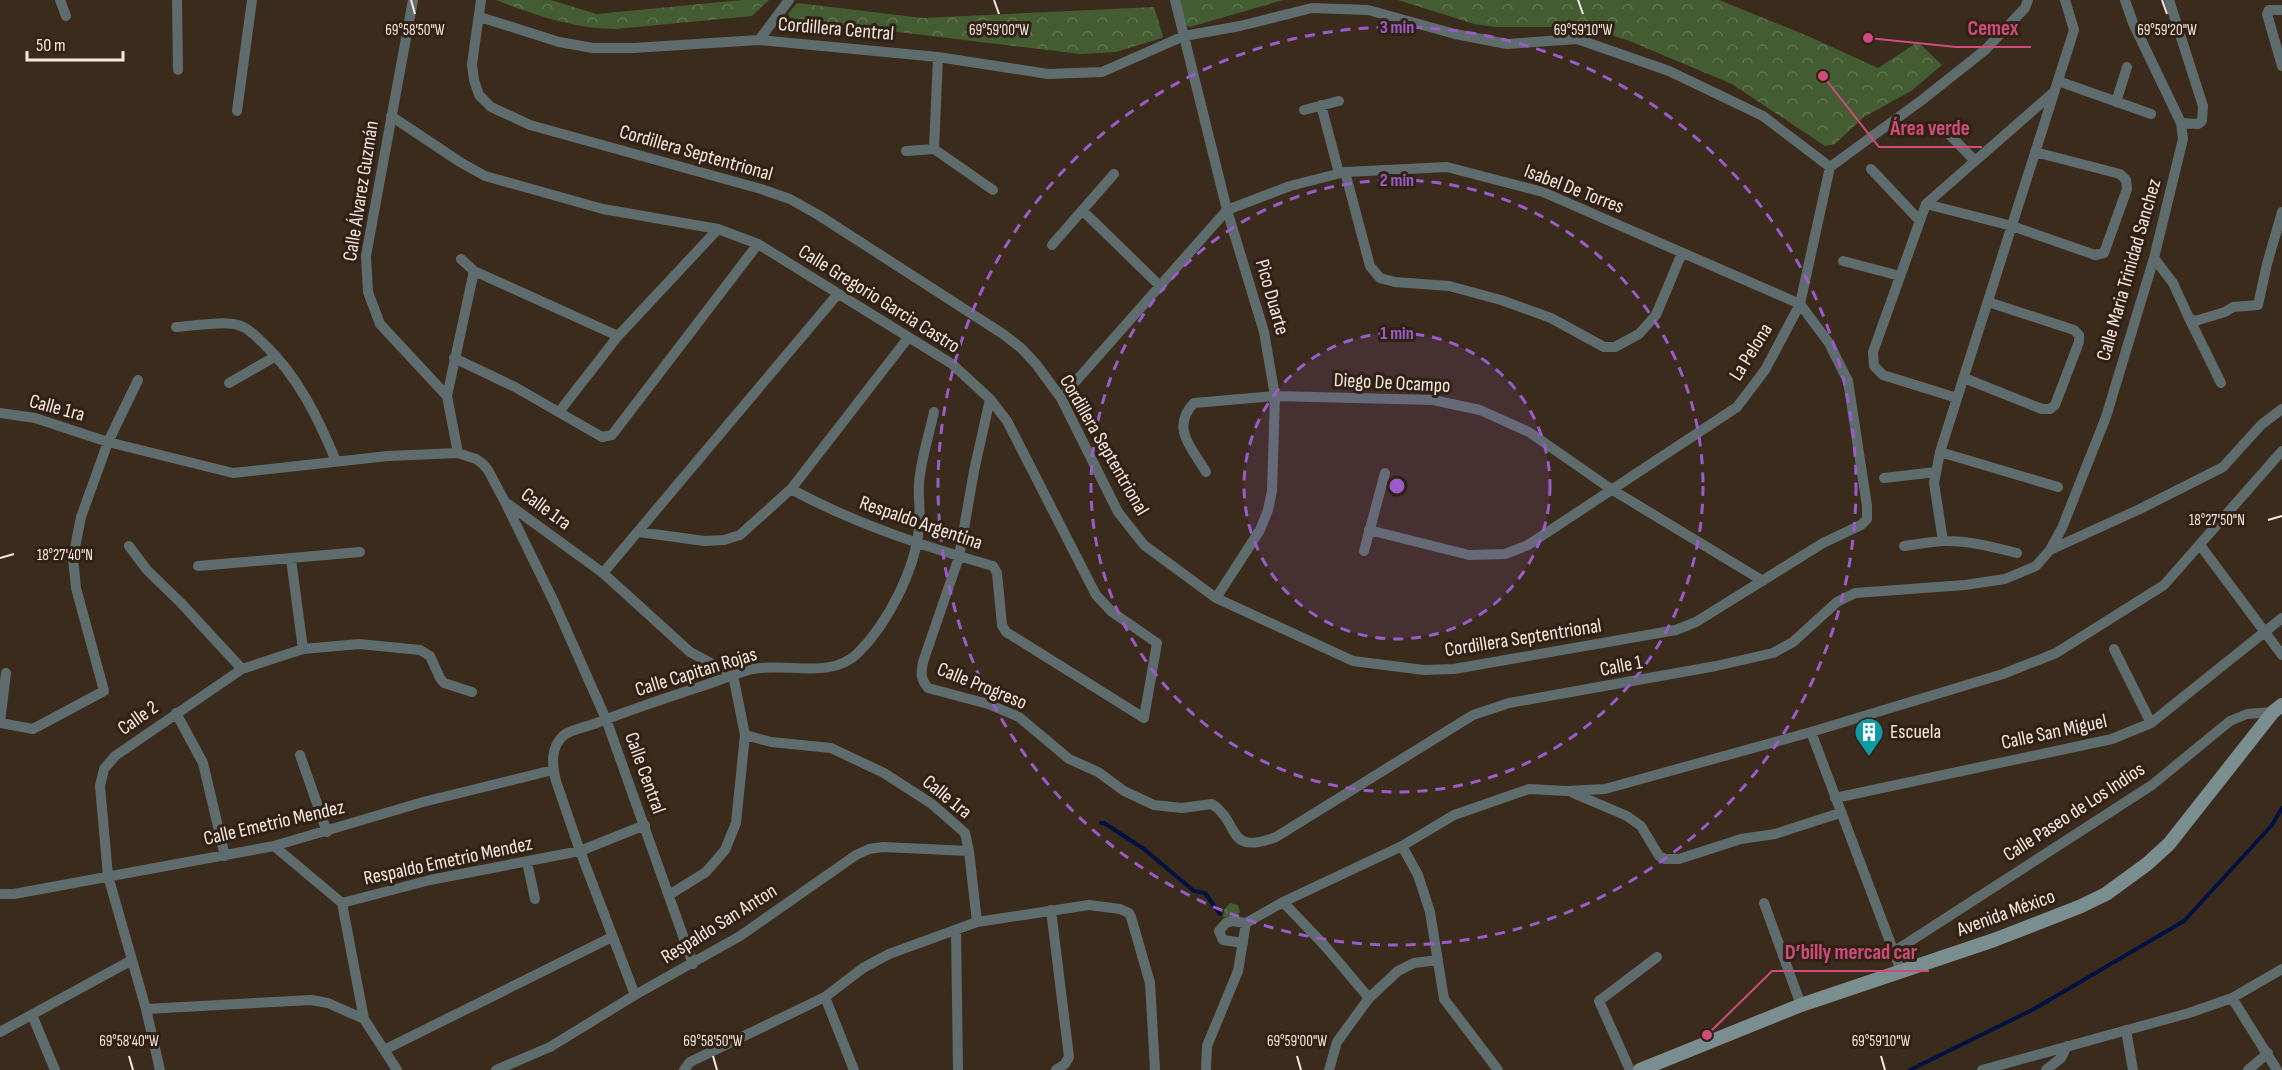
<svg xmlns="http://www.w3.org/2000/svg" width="2282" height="1070" viewBox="0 0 2282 1070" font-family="'Sofia Sans Condensed',sans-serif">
<defs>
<pattern id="park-crowns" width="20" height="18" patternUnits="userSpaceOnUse" patternTransform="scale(1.5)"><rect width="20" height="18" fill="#435c31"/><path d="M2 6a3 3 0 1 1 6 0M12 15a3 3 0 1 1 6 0" fill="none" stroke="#5f744f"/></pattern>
</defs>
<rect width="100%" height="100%" fill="#3b2b1d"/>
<path fill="url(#park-crowns)" d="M496,0h55l46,14 145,-14h27l-17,16 -136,13c-40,0 -82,-14 -120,-29z
M1175,0h108l-93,27 -5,-2z
M1398,0h321l89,36 70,32 40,-26 24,23 -31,26 -47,26 -29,27 -10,2 -93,-62 -105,-44 -26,-8 -24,-5h-83l-20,-3z
M797,3l126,15 231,-11 9,29 -1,2 -46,14 -35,2 -290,-35 -3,-5z
M1230,903l8,2 2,7 -4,7 -13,-2 1,-7z"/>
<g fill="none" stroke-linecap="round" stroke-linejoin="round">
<path stroke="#011240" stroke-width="4" d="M1101,823h3l40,26 50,42 11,2 15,21
M1910,1070l124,-61 150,-88 88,-96 10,-17"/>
<path stroke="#5f6c6d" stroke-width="10" d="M60,0l6,16
M177,0l1,70
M413,0l-47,256 2,36 12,32 67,72
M481,0l-9,64 2,16 5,15 12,12 39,18 231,64 29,10 30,17 183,118 18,14 15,16 25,34 57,114 26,33 72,53 137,63 71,9 30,-1 222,-39 20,-8 127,-79 38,-18 6,-6v-13l-19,-125 -19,-38 -29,-39 -257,-112 -96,-25 -102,5 -55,14 -63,24 -166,188
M1175,0l52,210 37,122 11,64 -3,95 -4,19 -8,20 -44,68
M2169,0l34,106 -1,15 -4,3 -17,-1
M2282,10h-13l-2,4 15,52
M480,17l79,25 34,6h40l126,-8 179,17 110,17 54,-2 82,-36 56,-10 72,-18 56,2 87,24 52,10 70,-5 92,32 94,45 67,51
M759,40l30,-40
M2058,81l93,33
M2116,102l11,-35
M1321,105l18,68
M1304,110l35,-9
M237,111l15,-111
M391,116l69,46 25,14 118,33 115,20 40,15 194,120 38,35 17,22 89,174 16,17 45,31 -13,75 -138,-86 -4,-7 -5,-52 -4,-7c-70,-20 -138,-42 -202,-77
M1946,131l29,30
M934,149l4,-92
M906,151l28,-2 59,41
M1871,169l49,52
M1345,172l25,94 10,12 15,4 54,4 52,14 50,18 53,29h11l24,-13 17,-19 26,-62
M1926,204l86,22 83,29 9,-2 23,-64 -1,-9 -6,-6 -85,-22
M1082,210l79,77
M1052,245l62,-71
M2154,258l19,25 16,35 6,3 30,-9 8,-5 25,-2 9,-41 15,-52
M461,259l13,12
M1843,261l57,15
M2189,318l32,65
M176,327c17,-1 50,-7 65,-1 9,3 16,12 22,17 35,33 55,75 73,118
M454,358l61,29 87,50 10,-2 146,-191
M1964,378l78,31h8l5,-4 24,-63v-7l-5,-5 -86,-28
M229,383l47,-27
M1957,398l-74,-23 -9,-9 -1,-14 53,-148 128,-112
M990,399l-16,72 -15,86 -36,105c-2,11 -3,16 5,26l60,16 31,13 50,42 29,13 26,19 30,14 28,3 30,-4c29,19 13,52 64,33l197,-122 36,-12 207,-37 57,-13 20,-11 44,-40 18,-9 110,-8 40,-6 31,-13 14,-16 12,-22 44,-111 48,-159 29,-119 -2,-16 -48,-100 -8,-23
M559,412l59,-76 100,-107
M0,413l35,5 73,24 125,31 155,-17 70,-3 18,6 7,5 5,6 17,32 49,100 52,117 87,245
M1940,452l118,35
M458,453l-11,-57 27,-125 144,65
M1206,472c-14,-24 -36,-44 -12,-69l81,-7 158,4 47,10 49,22 82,57 152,92
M1884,478l52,-6
M508,504l95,69 87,79 43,23 12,60 -9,88 -11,27 -19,22 -37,23
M1369,530l100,25 36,-1 23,-9 209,-138 28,-37 35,-66 30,-137 92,-67 63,-50 40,-42 3,-8
M639,532l65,9 20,-1 16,-5 51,-46 117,-151
M1943,541l-9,-58 6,-31 134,-422 -9,-30
M2200,545l82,110
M129,546l18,24 34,33 61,66
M1904,546c13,-2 26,-4 38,-5 26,-1 51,6 75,12
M2050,550l90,-41 83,-42 38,-42 21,-16
M1364,551l21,-78
M291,559l12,90
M198,566l162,-14
M603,573l234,-278
M2114,649l37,74
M176,713l27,50 22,93
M0,723l33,6 71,-38 -28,-103 -3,-30 8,-41 27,-75 30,-62
M0,723l6,-50
M1811,732l90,239
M745,735l26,7 60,6 53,25 48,31 33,29 4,18 8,71
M300,755l27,77
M1573,793l54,23 14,10 18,30 6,3h14l62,-20 34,-5 65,-21
M1835,798l277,-59 39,-16 131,-105
M274,846l68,57 88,-23 150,-29 65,-26
M1402,846l16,29 12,37 14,87 54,71
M527,862l8,37
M0,894h14l260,-48 149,-44 130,-32
M1283,902l42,44 44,52
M342,903l22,116 33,51
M1764,903l37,102
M1051,910l18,147 -4,7 -9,6
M956,930l2,140
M1243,943l-20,-3 -4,-9 7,-8 6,-2 14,2 37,-21 119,-56 52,-31 75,-26 37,2 39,-2 206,-57 192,-58 53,-21 108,-68 118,-134
M1895,951l257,-166 78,-64 17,-7 26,-2
M635,995l-55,-144 -24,-70c-4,-16 -6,-34 8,-46 7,-5 21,-8 30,-11 32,-13 66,-24 99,-35 20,-6 40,-15 60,-20 34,-7 78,11 105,-16 30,-30 57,-83 61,-125 2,-15 -1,-30 0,-45 2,-24 10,-48 15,-71
M825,997l29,73
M2232,998l45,72
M146,1009l165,-9 17,3 36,16
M32,1015l23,55
M2126,1030l7,40
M0,1032l132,-72
M384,1050l228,-113
M160,1070l-14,-61 -38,-133 -8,-90 4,-17 11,-13 127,-87 61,-20 56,-5 61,6 10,6 10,22 4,5 28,9
M496,1070l54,-23 85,-52 105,-59 116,-81 13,-6 14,-2 86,4
M684,1070l6,-8 135,-65 38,-29 26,-14 88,-32 112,-17 31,4 9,4 2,4 19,66 5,87
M1206,1070l1,-24 31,-75 8,-48
M1329,1070l8,-28 32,-44 29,-27 16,-8 24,-3
M1630,1070l-31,-69 58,-44
M1982,1070l207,-57 43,-15 50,-29
M2046,1070l15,-12 6,-12
M2248,1070l20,-17"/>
<path stroke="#7a8e90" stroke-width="14" d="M1640,1070l161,-65 193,-65 85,-33 27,-13 41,-30 22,-20 104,-132 9,-7"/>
</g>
<path fill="none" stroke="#f5eae2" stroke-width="2" d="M411,0l4,14M994,0l5,14M1578,0l5,14M2162,0l5,14M2268,520l14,-4M0,558l14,-4M129,1056l4,14M713,1056l4,14M1297,1056l4,14M1881,1056l4,14"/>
<circle cx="1397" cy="486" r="153" fill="#9a5cc8" fill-opacity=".12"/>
<g fill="none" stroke="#9a5cc8" stroke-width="3" stroke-dasharray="10 8">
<circle cx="1397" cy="486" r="153"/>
<circle cx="1397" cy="486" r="306"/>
<circle cx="1397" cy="486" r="459"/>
</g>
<defs>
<g id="building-pin" transform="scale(1.5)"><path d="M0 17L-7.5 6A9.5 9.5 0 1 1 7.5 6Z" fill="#0f9aa8" stroke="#312114"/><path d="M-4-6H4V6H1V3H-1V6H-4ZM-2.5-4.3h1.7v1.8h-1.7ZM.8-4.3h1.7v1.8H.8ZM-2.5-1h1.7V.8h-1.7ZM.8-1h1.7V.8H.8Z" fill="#fff"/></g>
</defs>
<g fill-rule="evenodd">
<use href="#building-pin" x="1869" y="732"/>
</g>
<g text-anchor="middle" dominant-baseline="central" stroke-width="6" stroke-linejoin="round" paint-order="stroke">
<g font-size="20" fill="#f5eae2" stroke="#312114">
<text transform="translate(836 29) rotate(5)">Cordillera Central</text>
<text transform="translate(696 153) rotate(16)">Cordillera Septentrional</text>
<text transform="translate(1574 189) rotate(21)">Isabel De Torres</text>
<text transform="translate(361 191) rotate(-81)">Calle Álvarez Guzmán</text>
<text transform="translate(2129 270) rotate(-74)">Calle Maria Trinidad Sanchez</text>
<text transform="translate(1272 297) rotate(74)">Pico Duarte</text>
<text transform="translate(879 299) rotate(32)">Calle Gregorio Garcia Castro</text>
<text transform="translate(1751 352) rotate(-58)">La Pelona</text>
<text transform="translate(1392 383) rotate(3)">Diego De Ocampo</text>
<text transform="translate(57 408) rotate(15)">Calle 1ra</text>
<text transform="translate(1104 445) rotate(60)">Cordillera Septentrional</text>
<text transform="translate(546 509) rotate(36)">Calle 1ra</text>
<text transform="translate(921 523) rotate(19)">Respaldo Argentina</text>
<text transform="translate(1523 638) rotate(-9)">Cordillera Septentrional</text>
<text transform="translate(1621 666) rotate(-11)">Calle 1</text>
<text transform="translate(696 672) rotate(-17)">Calle Capitan Rojas</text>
<text transform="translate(982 686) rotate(22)">Calle Progreso</text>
<text transform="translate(138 718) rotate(-35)">Calle 2</text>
<text transform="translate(2054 732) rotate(-12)">Calle San Miguel</text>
<text transform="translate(645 773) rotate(70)">Calle Central</text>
<text transform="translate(947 797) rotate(39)">Calle 1ra</text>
<text transform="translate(2074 812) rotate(-33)">Calle Paseo de Los Indios</text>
<text transform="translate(274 823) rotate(-13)">Calle Emetrio Mendez</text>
<text transform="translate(448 861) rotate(-12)">Respaldo Emetrio Mendez</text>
<text transform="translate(2006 913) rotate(-20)">Avenida México</text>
<text transform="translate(719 924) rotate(-32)">Respaldo San Anton</text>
</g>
<g font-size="20" fill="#f5eae2" stroke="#312114" text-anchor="start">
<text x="1890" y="732">Escuela</text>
</g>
</g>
<g font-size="15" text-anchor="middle" fill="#f5eae2" stroke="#312114" stroke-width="6" stroke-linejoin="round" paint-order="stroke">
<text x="415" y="35">69°58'50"W</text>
<text x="999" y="35">69°59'00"W</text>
<text x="1583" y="35">69°59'10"W</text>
<text x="2167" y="35">69°59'20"W</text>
<text x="2217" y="525">18°27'50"N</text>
<text x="65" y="560">18°27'40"N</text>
<text x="129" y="1046">69°58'40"W</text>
<text x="713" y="1046">69°58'50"W</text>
<text x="1297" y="1046">69°59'00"W</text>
<text x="1881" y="1046">69°59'10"W</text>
</g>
<circle cx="1397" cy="486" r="9" fill="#9a5cc8" stroke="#312114" stroke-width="3"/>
<g font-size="18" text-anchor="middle" font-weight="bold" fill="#9a5cc8" stroke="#312114" stroke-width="6" stroke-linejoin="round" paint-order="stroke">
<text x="1397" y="33">3 min</text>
<text x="1397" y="186">2 min</text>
<text x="1397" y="339">1 min</text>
</g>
<path fill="none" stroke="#cf4c7d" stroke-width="2" d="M1868 38L1956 47H2031M1823 76L1879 147H1982M1707 1035L1772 971H1929"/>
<g fill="#cf4c7d" stroke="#312114" stroke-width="2">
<circle cx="1868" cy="38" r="6"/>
<circle cx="1823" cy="76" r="6"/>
<circle cx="1707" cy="1035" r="6"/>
</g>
<g font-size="21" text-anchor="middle" font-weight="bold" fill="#cf4c7d" stroke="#312114" stroke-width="6" stroke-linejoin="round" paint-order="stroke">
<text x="1993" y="35">Cemex</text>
<text x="1930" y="135">Área verde</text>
<text x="1851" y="959">D’billy mercad car</text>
</g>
<path d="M27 51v9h96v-9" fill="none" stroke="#f5eae2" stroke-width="3"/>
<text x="36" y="51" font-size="18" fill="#f5eae2" stroke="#312114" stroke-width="4.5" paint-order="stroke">50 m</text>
</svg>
